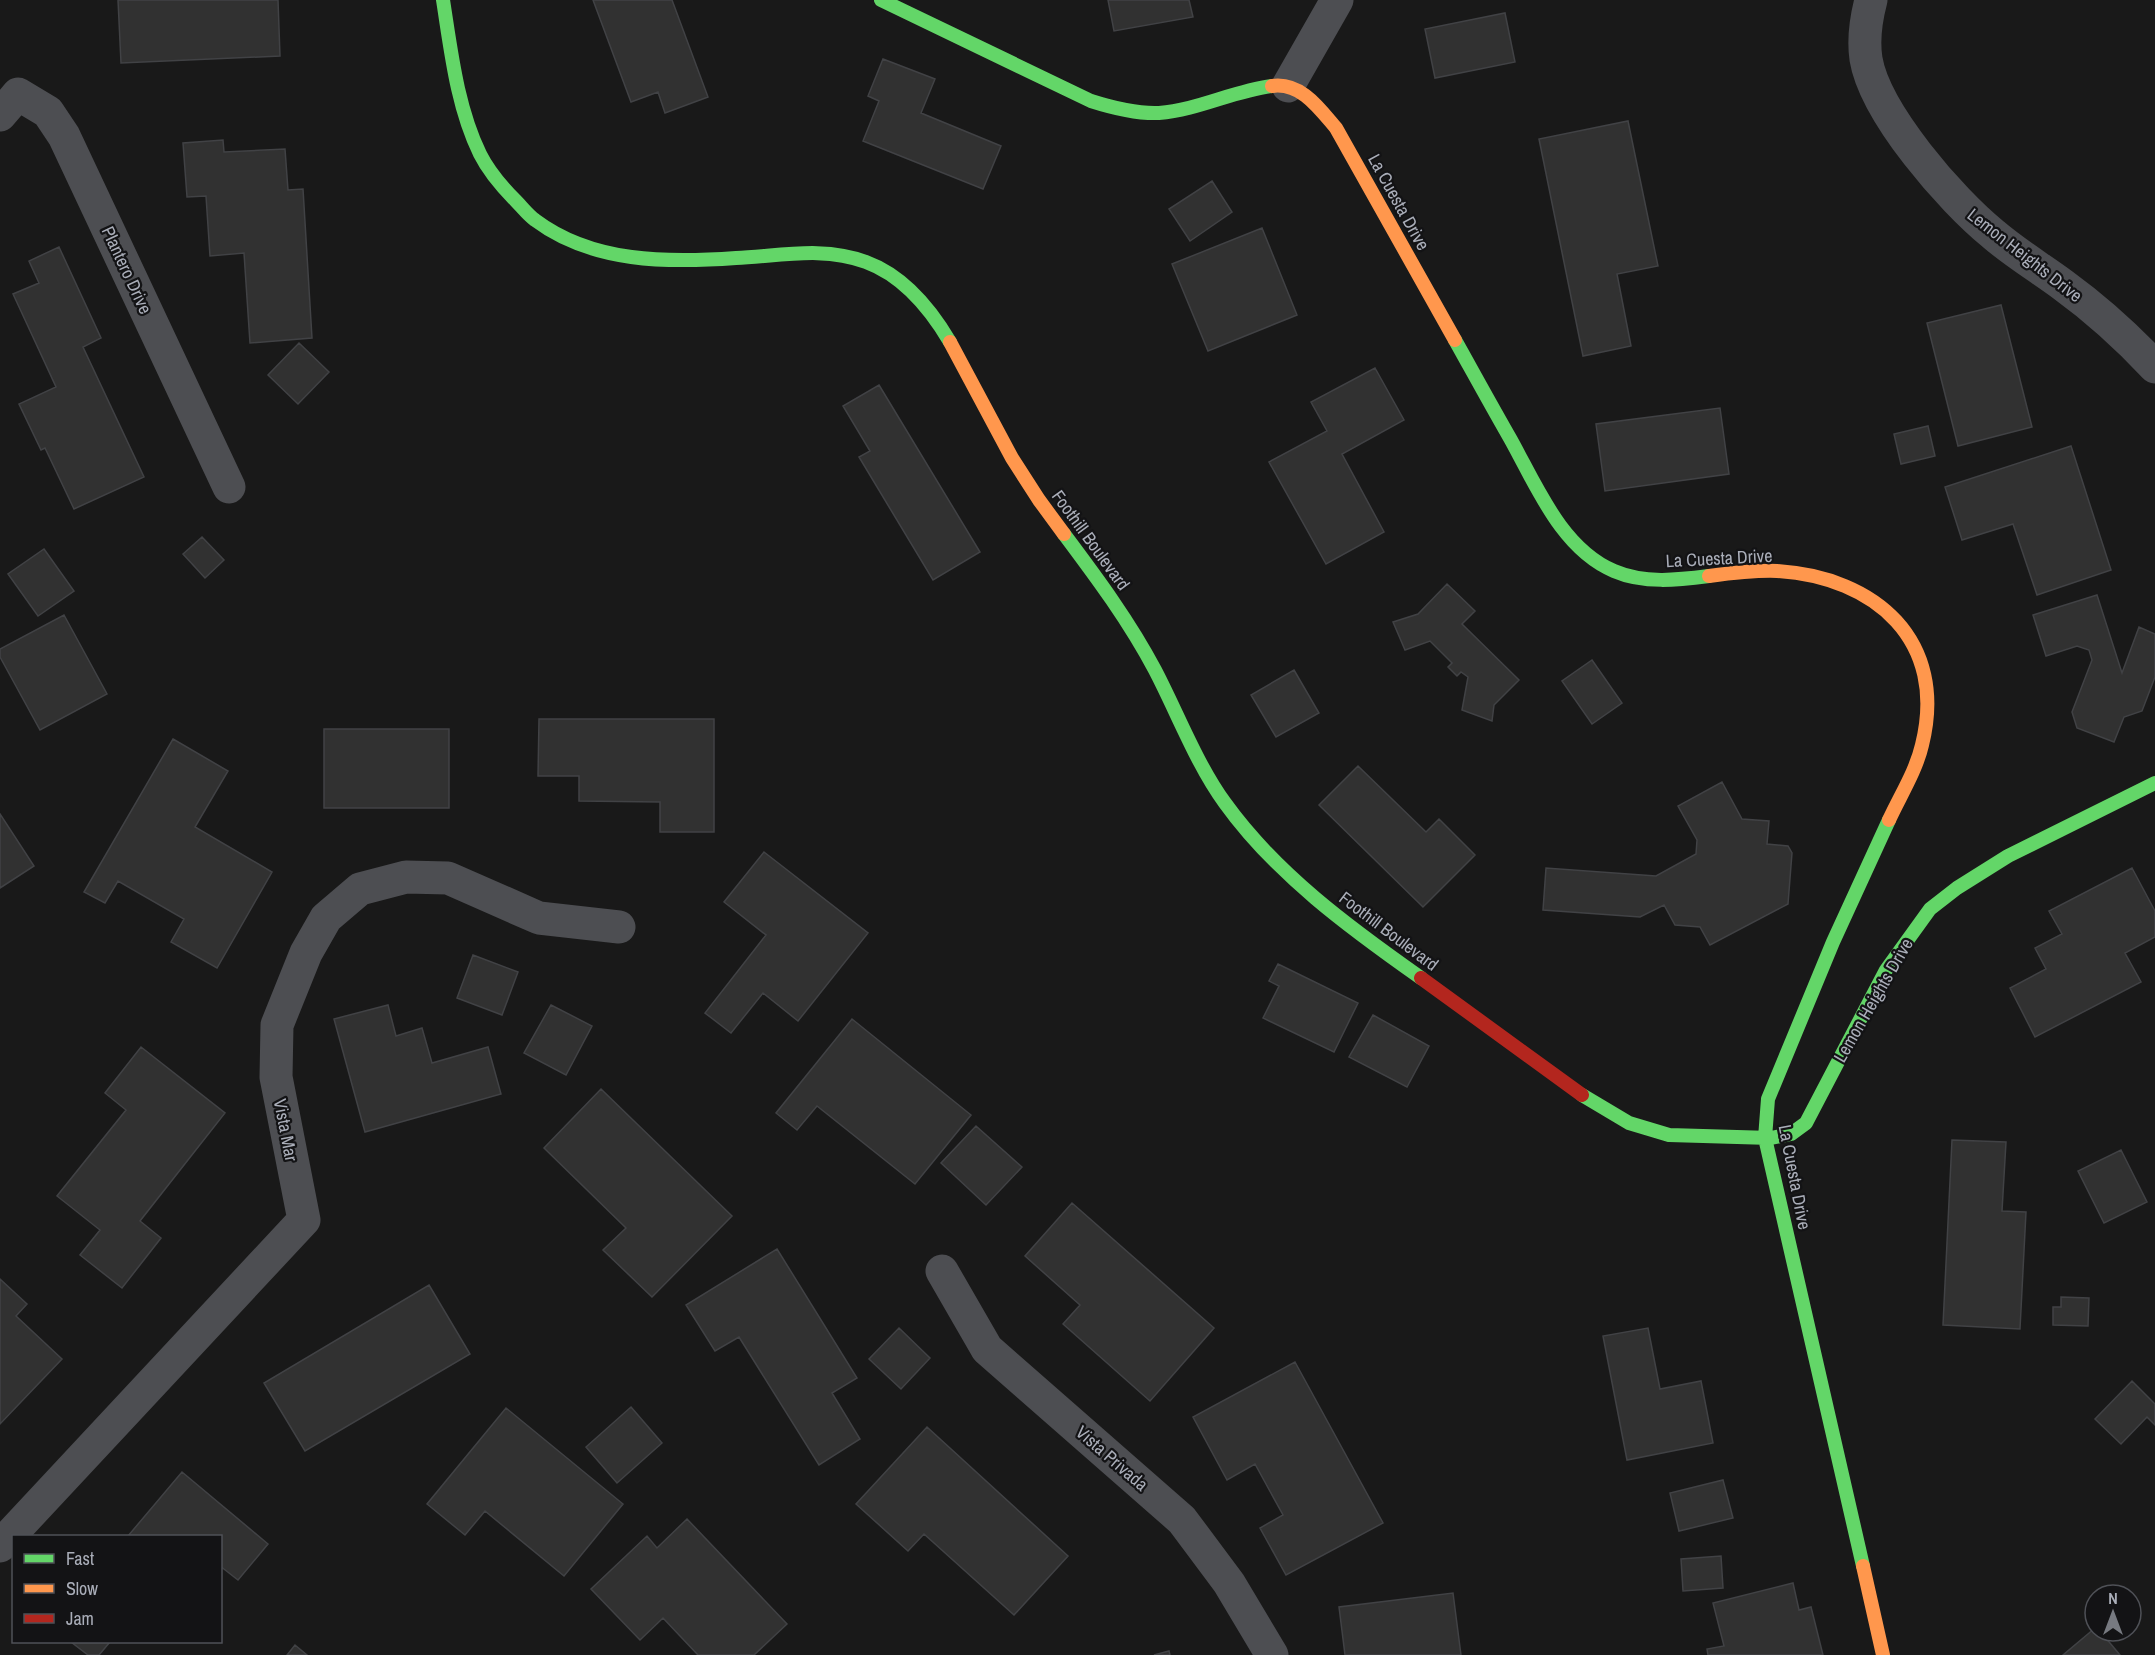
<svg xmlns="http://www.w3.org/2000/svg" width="2155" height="1655" viewBox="0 0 2155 1655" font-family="'Archivo Narrow',sans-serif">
<rect width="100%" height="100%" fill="#191919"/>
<path fill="#313131" stroke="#414245" stroke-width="1.5" d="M118,0h160l2,56 -159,7z
M593,0h79l36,97 -43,16 -7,-21 -27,10z
M1108,0h81l4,17 -79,14z
M1505,13l10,49 -80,16 -10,-49z
M883,59l52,20 -14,34 80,33 -18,43 -120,-48 16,-40 -11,-5z
M1628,121l30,145 -41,8 14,72 -48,10 -44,-217z
M223,140l1,12 61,-3 3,41 15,-1 9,149 -62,5 -6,-90 -34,3 -4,-60 -19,1 -4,-54z
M1212,181l20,31 -42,29 -21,-32z
M1262,228l35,87 -89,36 -36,-87z
M59,247l42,91 -18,9 61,130 -70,32 -29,-61 -4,2 -22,-46 37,-17 -43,-93 26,-11 -10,-22z
M2001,305l31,122 -74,19 -31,-123z
M299,343l30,29 -31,32 -30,-29z
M1375,368l29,52 -62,34 42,78 -58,32 -57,-102 58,-31 -16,-29z
M879,385l101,167 -47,28 -74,-123 11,-6 -27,-45z
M1720,408l9,66 -124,17 -9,-67z
M1928,426l7,30 -34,8 -7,-30z
M2071,446l40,124 -74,25 -24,-71 -51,16 -17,-53z
M202,537l22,23 -19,18 -22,-24z
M44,549l30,42 -36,25 -30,-42z
M1447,584l28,27 -13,13 57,56 -25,25 -2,16 -30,-11 6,-33 -7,-5 -4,4 -9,-9 4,-4 -22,-22 -25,9 -12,-28 25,-8z
M2097,595l25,78 17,-46 16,7v43l-13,34 -18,6 -10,25 -37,-14 -5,-16 20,-52 -3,-10 -12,-4 -31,10 -13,-41z
M64,615l43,79 -67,36 -40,-73v-8z
M1592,660l30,43 -30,21 -30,-43z
M1294,670l25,43 -43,24 -25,-42z
M539,719h175v113h-54v-30l-81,-1v-25h-41z
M324,729h125v79h-125z
M173,739l55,32 -33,56 77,45 -55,96 -46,-26 13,-23 -66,-38 -13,22 -21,-11z
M1358,766l68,66 13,-13 36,36 -52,52 -104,-102z
M1722,782l20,37 27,2 -2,23 21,2 4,7 -4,51 -78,41 -10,-18 -25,-2 -11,-20 -24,12 -97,-7 3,-42 110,8 40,-22 1,-14 -19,-34z
M0,814l34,52 -34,22z
M764,852l104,81 -70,88 -35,-28 -32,40 -26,-20 61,-78 -42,-33z
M2132,868l23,43v26l-30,16 16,29 -106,55 -25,-49 36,-19 -11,-21 27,-14 -13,-23z
M473,955l45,17 -16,43 -45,-17z
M1278,964l80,39 -24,49 -71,-34 16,-32 -10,-5z
M388,1005l8,31 26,-8 10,35 56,-16 13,47 -136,38 -31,-113z
M551,1005l41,21 -26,49 -42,-22z
M1373,1015l56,31 -22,41 -58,-30z
M852,1019l119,96 -56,69 -98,-78 -20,24 -21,-17z
M141,1047l84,66 -85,108 21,17 -39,50 -42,-33 20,-25 -43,-34 69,-86 -21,-17z
M601,1089l131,127 -80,81 -49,-47 23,-22 -82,-80z
M976,1126l46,41 -36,38 -45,-42z
M1952,1140l54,2 -4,69 24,1 -6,117 -77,-4z
M2121,1150l26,52 -43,21 -26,-52z
M1072,1203l142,125 -64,73 -87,-77 17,-19 -55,-49z
M777,1249l80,129 -25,15 28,46 -41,26 -80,-128 -24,14 -29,-46z
M0,1279l27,25 -11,12 46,43 -62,65z
M429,1285l41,69 -165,97 -41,-68z
M2061,1297l28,1 -1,28 -35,-1v-18h8z
M899,1328l31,30 -29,31 -32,-30z
M1648,1328l12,61 41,-8 12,62 -86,17 -24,-124z
M1295,1362l88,161 -97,52 -26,-47 23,-13 -28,-51 -28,16 -34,-63z
M2132,1381l23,23v21l-8,-8 -26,27 -26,-25z
M631,1407l31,36 -45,40 -31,-36z
M506,1408l117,96 -59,72 -79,-65 -20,24 -38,-31z
M927,1427l141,129 -54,59 -90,-81 -16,17 -52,-47z
M182,1472l86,72 -30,36 -18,-14v-30h-92z
M1723,1480l10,38 -54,13 -9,-38z
M687,1519l100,105 -33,31h-56l-35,-37 -23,22 -49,-51 56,-53 10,12z
M1721,1556l2,32 -40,3 -2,-32z
M1793,1583l6,27 12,-3 12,48h-115l-1,-6 17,-3 -11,-43z
M1453,1593l8,62h-116l-6,-48z
M2095,1628v3h5l20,24h-57z
M71,1642h39l-11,13h-11z
M295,1645l12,10h-20z
M1169,1651l1,4h-16z"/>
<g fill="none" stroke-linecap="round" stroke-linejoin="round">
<path stroke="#4d4e52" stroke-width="33" d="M1871,0c-5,19 -8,39 -5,59 9,54 85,141 127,175 22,19 47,34 70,51 33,24 64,52 92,82
M1288,86l49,-86
M0,115l18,-21 30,18 16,24 165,351
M942,1271l45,78 195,171 47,63 43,72
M0,1546l304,-326 -28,-143 1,-52 29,-72 20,-35 34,-29 46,-12 42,1 91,40 80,9"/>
<path stroke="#63d668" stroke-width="14" d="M443,0c8,51 14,107 37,154 9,18 22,33 36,47 6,6 12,14 19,19 57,43 133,43 201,38 44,-2 88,-12 130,4 38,14 64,46 84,80
M881,0l210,101c22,7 45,13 68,12 39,-3 74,-22 113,-27
M1455,340c19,34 37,67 56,100 26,47 51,109 103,131 30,13 64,9 95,5
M1064,534c33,44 65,87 91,136 22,42 42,95 70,133 51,71 125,125 196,175
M1582,1095l47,28 40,12 102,3 20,-4 15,-11 80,-153 44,-61 27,-21 51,-32 147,-73
M1863,1566l-98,-428 3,-39 65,-157 56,-122"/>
<path stroke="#ff974d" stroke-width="14" d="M1272,86c29,-4 47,22 64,42l119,212
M950,342l62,116 27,42 25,34
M1709,576c23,-3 46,-6 68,-5 99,6 171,70 145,174 -6,26 -22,51 -33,75
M1863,1566l20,89"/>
<path stroke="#b3261e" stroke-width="14" d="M1421,978l161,117"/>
</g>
<g text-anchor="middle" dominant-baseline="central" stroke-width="4.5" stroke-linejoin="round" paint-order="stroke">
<g font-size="18" fill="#aaaeb9" stroke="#131315">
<text transform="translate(1399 202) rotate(61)">La Cuesta Drive</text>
<text transform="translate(2025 255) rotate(38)">Lemon Heights Drive</text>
<text transform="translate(127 270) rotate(65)">Plantero Drive</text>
<text transform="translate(1091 540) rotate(54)">Foothill Boulevard</text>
<text transform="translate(1719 558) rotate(-3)">La Cuesta Drive</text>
<text transform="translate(1389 931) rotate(37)">Foothill Boulevard</text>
<text transform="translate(1873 1000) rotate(-60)">Lemon Heights Drive</text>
<text transform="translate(286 1130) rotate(79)">Vista Mar</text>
<text transform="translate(1795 1177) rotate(79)">La Cuesta Drive</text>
<text transform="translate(1112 1458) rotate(41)">Vista Privada</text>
</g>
</g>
<rect x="12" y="1535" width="210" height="108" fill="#131315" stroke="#4f5157" stroke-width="1.5"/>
<rect x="24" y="1554" width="30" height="9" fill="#63d668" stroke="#4f5157" stroke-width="1.5"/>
<text x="66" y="1565" font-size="18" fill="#aaaeb9">Fast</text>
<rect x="24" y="1584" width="30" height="9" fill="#ff974d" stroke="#4f5157" stroke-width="1.5"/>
<text x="66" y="1595" font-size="18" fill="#aaaeb9">Slow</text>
<rect x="24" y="1614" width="30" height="9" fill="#b3261e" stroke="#4f5157" stroke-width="1.5"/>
<text x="66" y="1625" font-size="18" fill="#aaaeb9">Jam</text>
<g transform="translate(2113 1613)"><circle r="28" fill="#131315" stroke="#4f5157" stroke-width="1.5"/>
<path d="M0-4.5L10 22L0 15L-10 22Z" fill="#777a81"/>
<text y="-9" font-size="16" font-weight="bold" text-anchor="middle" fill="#aaaeb9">N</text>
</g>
</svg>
